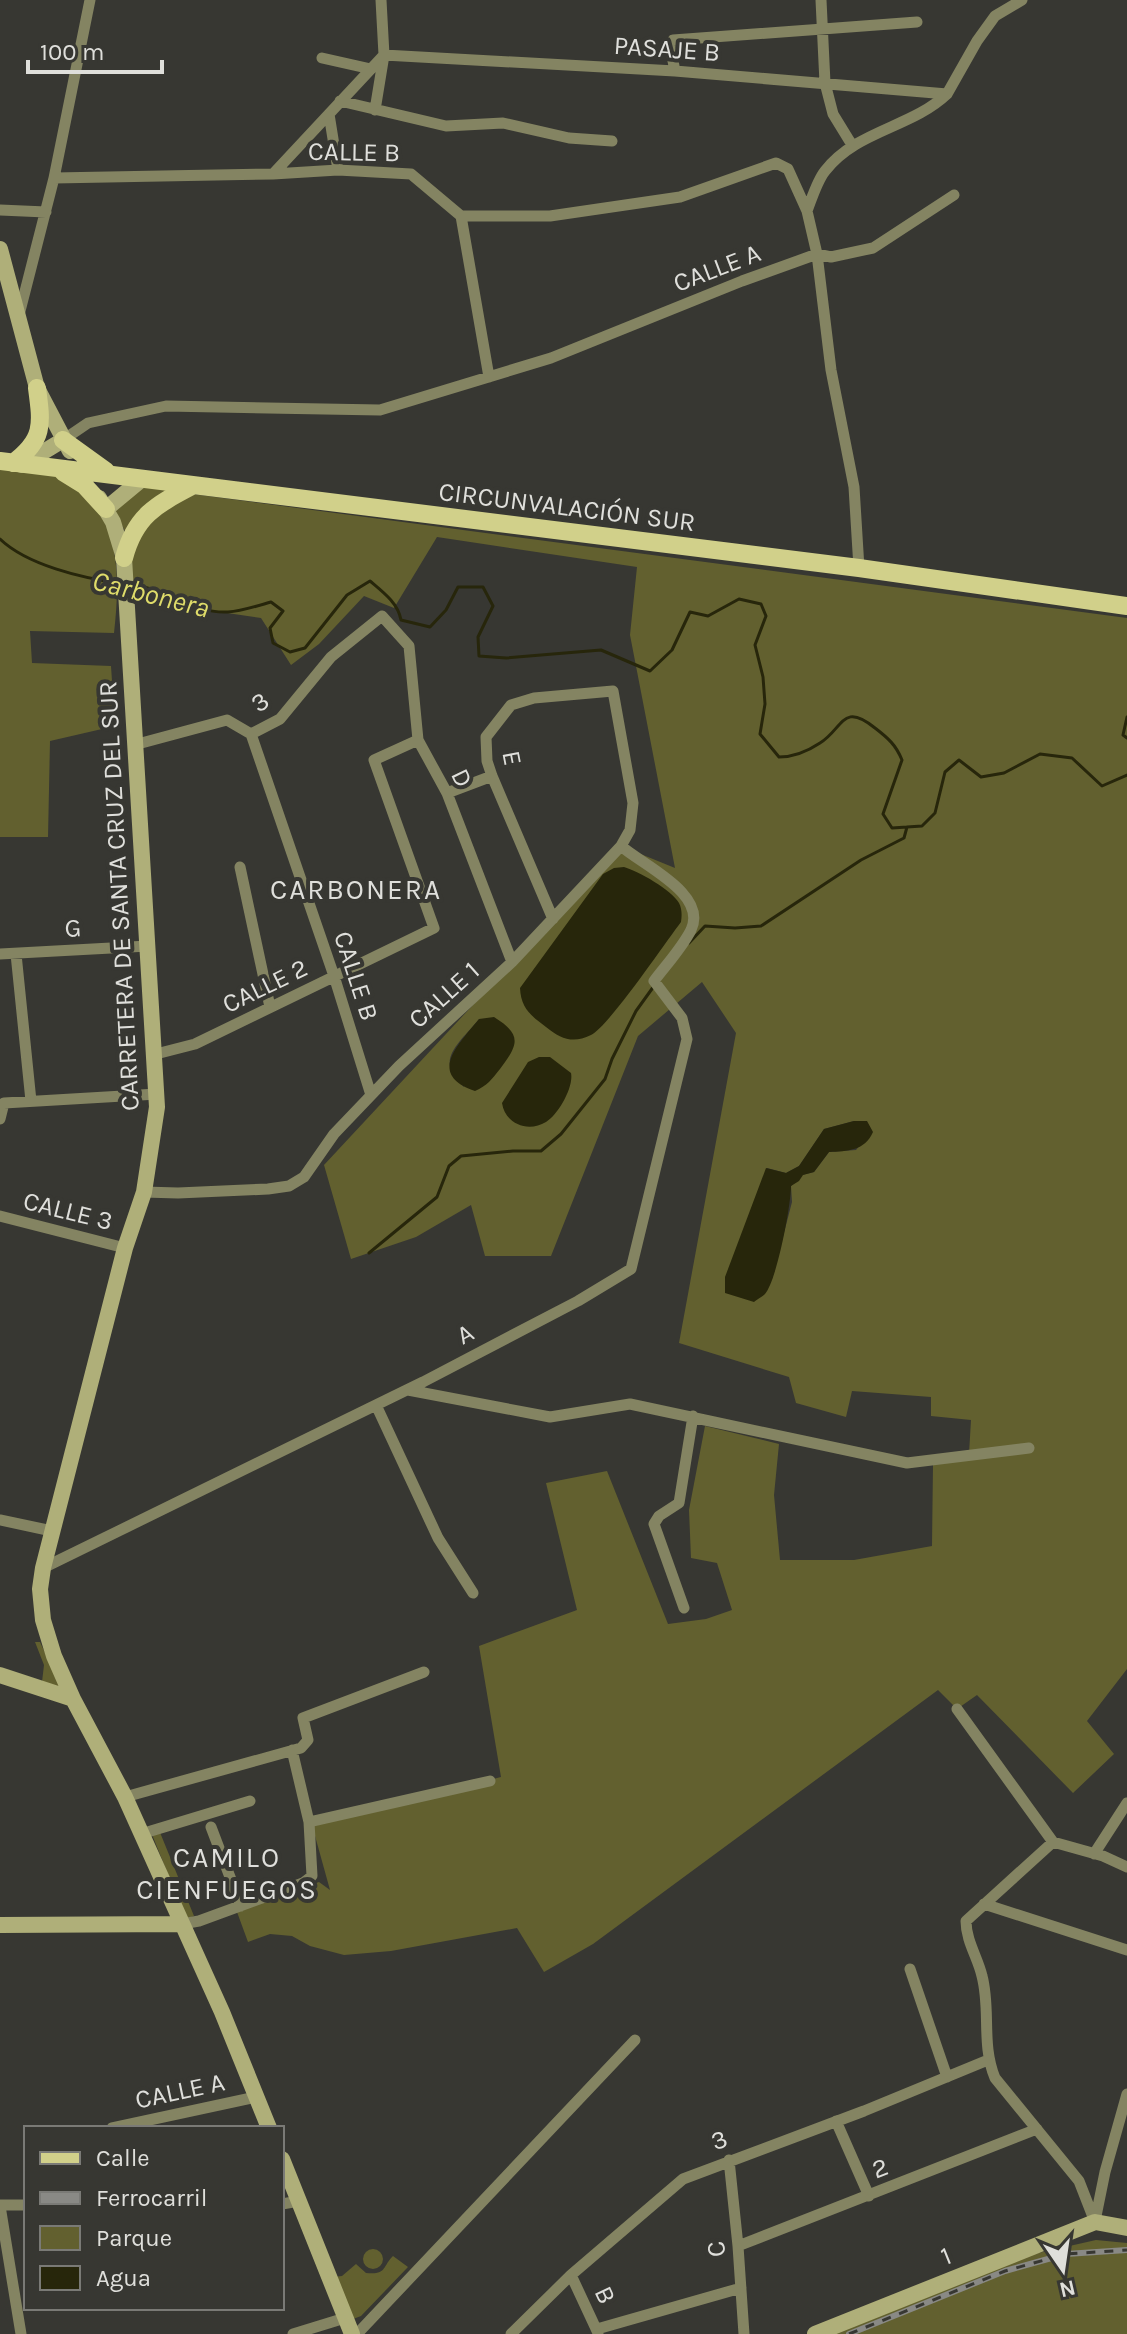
<svg xmlns="http://www.w3.org/2000/svg" width="1127" height="2334" viewBox="0 0 1127 2334" font-family="Karla,sans-serif">
<rect width="100%" height="100%" fill="#373732"/>
<path fill="#62602f" fill-rule="evenodd" d="M0,467c18,2 40,2 56,7 6,2 11,7 16,10 50,34 48,95 42,149l-84,-2 2,32 79,3 4,60 -65,15 -2,96h-48z
M139,486l30,4 -43,43 -13,-25z
M192,494l935,124v1051l-40,52 27,33 -41,39 -96,-98 -20,14 -19,-19 -345,254 -49,28 -27,-44 -126,23 -47,4 -34,-9 -18,-10 -22,-2 -22,8 -11,-30 82,-30 11,8 -18,-65 189,-48 -22,-131 98,-36 -31,-127 61,-12 61,153 38,-5 26,-9 -15,-47 -26,-5 -2,-48 16,-84 74,18 -5,51 6,65h74l78,-14 1,-81 36,-11 2,-34 -40,-4v-19l-79,-6 -6,26 -50,-14 -7,-26 -110,-34 57,-310 -34,-51 -64,54 -87,220h-66l-14,-51 -55,32 -65,22 -27,-94 297,-319 54,22 -45,-233 7,-68 -200,-30 -43,71 -30,-12 -45,48 -28,21 -30,-47 -129,-19v-48l21,-35zM479,1019l-15,68c-31,-27 -5,-43 15,-68zM854,1121h12l6,10 -16,19 -27,2 -15,20 -12,3 -11,11 1,16 -20,77 -5,-111 19,5 13,-7 25,-37z
M35,1642h5l22,47 -20,-7 2,-17z
M159,1830l35,86 -8,3 -35,-87z
M252,1879l9,20 -20,7 -8,-20z
M1096,2240l31,3v91h-293l191,-78z
M363 2259a10 10 0 1 1 20 0a10 10 0 1 1-20 0Z
M393,2256l15,11 -47,49 -8,3 -20,-42 9,-1 14,-12 10,9c21,2 16,-6 27,-17z"/>
<path fill="#27260b" d="M624,867c14,4 48,23 55,36 3,6 3,12 2,19 -16,21 -72,104 -90,113 -18,9 -30,4 -45,-8 -16,-12 -25,-19 -26,-39l83,-114 11,-6z
M494,1017c29,18 24,28 6,52 -8,10 -13,17 -25,22 -49,-17 -16,-47 4,-72z
M539,1057h11l21,16c3,14 -13,42 -25,49 -18,11 -41,2 -44,-19l26,-41z
M854,1121h13l6,11c-8,19 -26,19 -44,20l-15,20 -11,3 -4,6 -8,5c0,19 -14,94 -26,108 -3,3 -8,5 -11,8l-29,-9v-16l41,-109 20,5 13,-7 25,-37z"/>
<g fill="none" stroke-linecap="round" stroke-linejoin="round">
<path stroke="#27260b" stroke-width="3" d="M0,539c27,26 82,39 119,44
M130,584c33,4 64,30 98,28 14,-1 29,-6 43,-10l12,9 -13,17 3,15 17,9 15,-4 42,-53 23,-14c13,11 28,22 31,39l29,7 16,-17 12,-23h25l10,19 -15,31 1,19 27,2 95,-8 49,21 22,-21 18,-38 18,4 31,-17 22,5 5,12 -11,29 8,32 2,27 -5,30 19,23c14,0 29,-6 41,-14 23,-14 22,-42 55,-15 13,10 21,17 27,32l-19,54 9,14 30,-2 13,-13 10,-41 14,-12 22,17 23,-4 36,-19 32,4 30,28 25,-11
M1127,717l-4,18 4,3
M689,943l16,-17 30,2 26,-2 100,-66 43,-22 3,-11
M369,1253l68,-56 12,-31 12,-10 52,-5h28l20,-17 44,-55 7,-20 24,-48 18,-25"/>
<path stroke="#848462" stroke-width="11" d="M821,0l4,83 8,31 19,31
M384,55l291,16 272,23
M322,58l49,11
M675,71l-5,-25 3,-6 244,-18
M340,101l106,25 57,-3 66,15 43,3
M375,110l9,-55 -3,-55
M329,114l9,56
M273,174l111,-119
M54,178l219,-4 65,-4 73,4 50,42h89l130,-19 96,-34 12,6 19,42 10,43 14,116 23,117 5,81
M0,210l46,2
M807,211c5,-13 10,-30 18,-40 32,-41 86,-43 122,-77l30,-53 18,-25 27,-16
M461,216l28,161
M19,315l35,-137 36,-178
M63,440l25,-17 78,-17 214,4 171,-52 191,-77 75,-27 14,3 42,-9 81,-53
M251,734l83,242 37,119
M134,745l93,-25 24,14 29,-15 51,-62 51,-41 27,30 9,94 29,53 65,169
M447,793l45,-17
M240,867l30,140
M0,954l148,-8
M16,954l15,147
M156,1054l39,-10 239,-116 -60,-168 44,-20
M0,1119l4,-16 153,-9
M144,1192l34,1 90,-4 21,-3 15,-9 30,-43 65,-68 113,-104 109,-116 9,-16 3,-27 -20,-112 -79,7 -23,7 -25,32 1,24 5,15 61,143
M0,1216l125,32
M408,1390l142,27 80,-13 277,59 122,-15
M376,1405l62,133 35,55
M0,1520l52,11
M43,1568l380,-186 155,-81 53,-32 56,-230 -5,-21 -28,-37c12,-16 28,-33 37,-51 17,-36 -47,-64 -70,-84
M684,1608l-30,-84 5,-8 20,-13 14,-87
M957,1709l96,133 50,14 24,11
M125,1797l176,-49 7,-8 -5,-22 121,-46
M309,1822l181,-41
M211,1827l30,79
M141,1834l109,-33
M1053,1842l-87,79c0,20 12,37 16,55 9,34 -1,68 13,102l84,103 16,41
M1094,1854l33,-51
M984,1904l143,46
M182,1924l17,-3 104,-38 9,-7 -3,-54 -17,-72
M910,1969l37,108
M836,2121l33,75
M112,2128l144,-31
M729,2160l9,86 6,88
M282,2204l17,-3
M0,2205h26
M0,2206l21,128
M1095,2221l10,-49 22,-78
M738,2246l299,-117
M571,2275l27,58
M597,2329l144,-41
M293,2334l52,-16
M357,2334l278,-294
M511,2334l60,-59 112,-96 181,-68 124,-51"/>
<path stroke="#afaf79" stroke-width="16" d="M0,249l37,139 33,63
M22,465l41,-25
M99,498l14,24 11,36 33,549 -13,85 -19,56 -82,320 -3,21 3,31 11,36 19,43 52,98 97,215 47,116
M106,509l36,-30
M0,1675l73,24
M0,1925l182,-1
M282,2159l70,175
M815,2334l280,-112 32,6"/>
<path stroke="#d1d08a" stroke-width="18" d="M63,440l43,31
M0,461l859,107 268,38
M13,463c31,-23 29,-38 24,-75
M63,472l21,13 22,24
M124,558c11,-42 32,-53 68,-72"/>
<g stroke="#898985" stroke-width="6">
<path id="rail" d="M849,2334l156,-63 61,-17 61,-4"/>
</g>
<use href="#rail" stroke="#373732" stroke-width="3" stroke-dasharray="9" stroke-linecap="butt"/>
</g>
<g text-anchor="middle" dominant-baseline="central" stroke-width="8" stroke-linejoin="round" paint-order="stroke">
<g font-size="26" fill="#dfdfdb" stroke="#373732">
<text transform="translate(667 49) rotate(4)">PASAJE B</text>
<text transform="translate(354 152) rotate(1)">CALLE B</text>
<text transform="translate(717 268) rotate(-21)">CALLE A</text>
<text transform="translate(567 507) rotate(7)">CIRCUNVALACIÓN SUR</text>
<text transform="translate(260 702) rotate(-36)">3</text>
<text transform="translate(512 758) rotate(79)">E</text>
<text transform="translate(462 778) rotate(64)">D</text>
<text transform="translate(119 896) rotate(-93)">CARRETERA DE SANTA CRUZ DEL SUR</text>
<text transform="translate(73 928) rotate(-3)">G</text>
<text transform="translate(356 976) rotate(72)">CALLE B</text>
<text transform="translate(265 986) rotate(-26)">CALLE 2</text>
<text transform="translate(444 995) rotate(-42)">CALLE 1</text>
<text transform="translate(68 1211) rotate(14)">CALLE 3</text>
<text transform="translate(465 1334) rotate(-28)">A</text>
<text transform="translate(180 2091) rotate(-12)">CALLE A</text>
<text transform="translate(719 2140) rotate(-21)">3</text>
<text transform="translate(880 2168) rotate(-21)">2</text>
<text transform="translate(716 2249) rotate(-95)">C</text>
<text transform="translate(946 2256) rotate(-22)">1</text>
<text transform="translate(605 2295) rotate(65)">B</text>
</g>
<g font-size="28" font-style="italic" fill="#dfdc6a" stroke="#373732">
<text transform="translate(151 594) rotate(14)">Carbonera</text>
</g>
<g font-size="28" letter-spacing="2" fill="#dfdfdb" stroke="#373732">
<text x="356" y="889">CARBONERA</text>
<text x="227" y="1857">CAMILO<tspan x="227" dy="32">CIENFUEGOS</tspan></text>
</g>
</g>
<rect x="24" y="2126" width="260" height="184" fill="#373732" stroke="#7a7a76" stroke-width="2"/>
<rect x="40" y="2152" width="40" height="12" fill="#d1d08a" stroke="#7a7a76" stroke-width="2"/>
<text x="96" y="2166" font-size="24" fill="#dfdfdb">Calle</text>
<rect x="40" y="2192" width="40" height="12" fill="#898985" stroke="#7a7a76" stroke-width="2"/>
<text x="96" y="2206" font-size="24" fill="#dfdfdb">Ferrocarril</text>
<rect x="40" y="2226" width="40" height="24" fill="#62602f" stroke="#7a7a76" stroke-width="2"/>
<text x="96" y="2246" font-size="24" fill="#dfdfdb">Parque</text>
<rect x="40" y="2266" width="40" height="24" fill="#27260b" stroke="#7a7a76" stroke-width="2"/>
<text x="96" y="2286" font-size="24" fill="#dfdfdb">Agua</text>
<g transform="translate(1063 2270) rotate(167)" stroke="#373732" stroke-width="6" paint-order="stroke">
<path d="M0-6L14 30L0 20L-14 30Z" fill="#dfdfdb"/>
<text y="-12" font-size="22" font-weight="bold" text-anchor="middle" fill="#dfdfdb">N</text>
</g>
<path d="M28 60v12h134v-12" fill="none" stroke="#dfdfdb" stroke-width="4"/>
<text x="40" y="60" font-size="24" fill="#dfdfdb" stroke="#373732" stroke-width="6" paint-order="stroke">100 m</text>
</svg>
